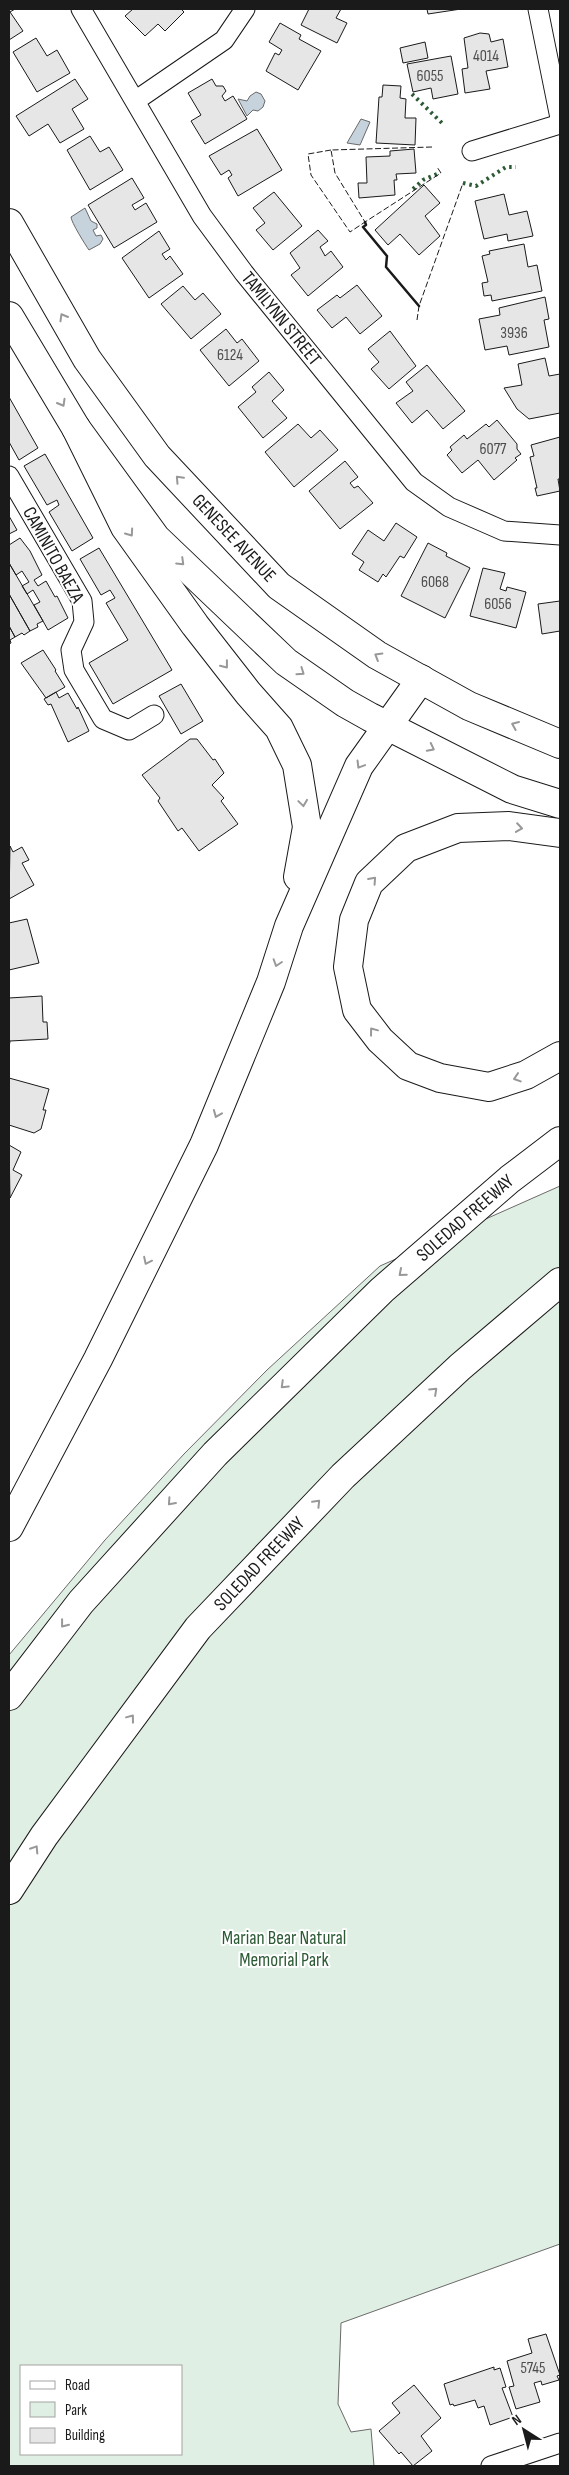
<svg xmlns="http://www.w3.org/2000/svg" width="569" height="2475" viewBox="0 0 569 2475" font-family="'Sofia Sans Condensed',sans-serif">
<rect width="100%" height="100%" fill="#fff"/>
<path fill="#e0efe3" stroke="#6a6a6a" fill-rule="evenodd" d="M560,1186v1058l-219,79 -3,81 13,28 20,-3 3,37h-365v-811l96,-115 79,-86 83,-84 113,-104zM21,2366h160v88h-160z"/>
<path fill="#c6d2dc" stroke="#6a6a6a" d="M256,92l5,2 4,7 -2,6 -5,4 -5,-1 -6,6 -9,-17 9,2 3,-5z
M361,119l9,3 -10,23 -13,-2z
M85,208l6,13 6,3v4l-4,2 3,6 5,-1 2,4 -3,5 -11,6c-3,-4 -18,-28 -18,-33z"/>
<path fill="#e6e6e6" stroke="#1a1a1a" d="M9,9h6l-5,3 13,19 -14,9z
M133,9h48l3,3 -19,19 -7,-7 -13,12 -20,-20z
M309,9h32l-5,9 11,5 -10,20 -36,-18z
M427,9h34l-33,5z
M280,23l21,12 -2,4 22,12 -23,39 -32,-19 9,-18 4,2 3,-5 -13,-8z
M480,33l9,1 2,8 12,-3 5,28 -22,4 4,18 -25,4 -3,-24 6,-1 -4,-30z
M36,38l11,18 10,-6 13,23 -33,19 -24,-40z
M425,42l3,16 -25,5 -3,-15z
M451,56l7,38 -25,5 -2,-11 -18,4 -6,-28z
M75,79l13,20 -16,10 12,20 -24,14 -12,-19 -19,12 -13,-20z
M212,79l4,7h7l3,5 -4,5 3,5 8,-5 14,23 -42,25 -14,-23 10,-6 -13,-22z
M383,85l18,1 -1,12 6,1 -1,19h11l-1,27 -39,-2 3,-46h3z
M257,129l25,41 -44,26 -10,-18 4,-3 -3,-5 -8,5 -12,-19z
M90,136l10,16 9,-5 14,23 -33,20 -23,-40z
M414,149l2,24 -20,1 1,6h-3l1,15 -36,3 -1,-15h9l-1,-26 24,-1v-5z
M132,178l12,20 -12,7 3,5 11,-7 11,19 -43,26 -26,-43z
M424,185l16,18 -15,13 15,20 -21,19 -19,-21 -12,11 -13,-15z
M274,192l28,34 -29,24 -17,-20 9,-7 -12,-15z
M504,194l5,21 18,-4 6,25 -25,5 -1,-7 -23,5 -9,-38z
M318,230l10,11 -8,6 4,7 1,2 6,-5 12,16 -35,29 -17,-21 9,-7 -10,-15z
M159,231l11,18 -8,5 4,6 4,-4 13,18 -34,24 -27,-40z
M524,244l4,23 9,-2 5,26 -50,10 -1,-6 -7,1 -2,-13 6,-1 -6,-26 8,-2 -1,-3z
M357,285l25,31 -22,18 -14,-17 -14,11 -15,-18 20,-15 3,3z
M183,286l12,14 8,-7 18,21 -30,25 -30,-35z
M545,297l4,22 -5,1 5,27 -40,8 -2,-9 -22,4 -6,-31 21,-4 -1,-7z
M226,329l11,14 5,-4 17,22 -30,25 -29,-36z
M390,331l26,35 -27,23 -18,-20 8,-7 -11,-13z
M545,358l4,18 11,-2v39l-31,6 -12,-10 -13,-21 18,-3 -4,-21z
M427,365l38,46 -22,18 -16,-19 -15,13 -16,-20 17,-12 -7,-9z
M269,372l15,18 -12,11 15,17 -24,20 -25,-31 18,-15 -4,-5z
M9,397l29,51 -19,12 -10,-18z
M497,420l20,24v5l4,5 -6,4 2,2 -23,20 -16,-20 -16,13 -15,-18 5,-5 -2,-3 14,-12 3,4 19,-15 3,3z
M298,424l13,14 9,-8 18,20 -44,37 -29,-35z
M560,437v42h-2l2,12 -23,5 -2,-8h2l-7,-31 4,-1 -3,-11z
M45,454l48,84 -21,13 -23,-39 10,-7 -2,-5 -10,5 -23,-39z
M345,461l13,16 -8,6 4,5 4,-2 15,17 -33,26 -31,-38z
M9,516l8,14 -8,4z
M396,523l21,14 -13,21 -4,-2 -14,21 -3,-3 -5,8 -19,-12 5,-8 -12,-8 16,-24 16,11z
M20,538l10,13 12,24 -8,5 4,6 8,-5 9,16 2,-1 11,22 -20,12 -14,-25 6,-3 -7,-12 -6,4 -5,-8 7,-4 -7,-11 -6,4 -7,-12v-18z
M428,543l19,10 -1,3 24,12 -25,50 -44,-22z
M99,548l73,122 -59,34 -24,-41 39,-23 -22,-37 9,-5 -5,-8 -9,5 -21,-36z
M9,563l34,58 -6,3 1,3 -8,4 -21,-37z
M483,568l22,5 -5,16 6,2 1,-4 19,5 -10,36 -46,-12z
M9,594l21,37 -6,4 -2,-2 -7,4 -6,-11z
M560,601v30l-18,3 -4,-30z
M9,626l6,11 -5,3 1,3 -2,1z
M43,650l13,20 -1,1 10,16 -19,11 -25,-35z
M181,684l22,37 -22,13 -22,-38z
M56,692l3,6 9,-5 9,16 1,-2 11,24 -21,11 -17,-38 -3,1 -4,-6z
M190,739h7l16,21 2,-1 9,14 -12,12 12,13 -3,3 17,23 -39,27 -17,-23 -4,3 -20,-30 2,-3 -18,-23z
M10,846l3,6 9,-5 7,13 -7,3 12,22 -25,14z
M27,919l12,44 -30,7v-47z
M42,996l1,26h4l1,17 -38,2 -1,7v-50z
M9,1078l40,11 -6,21h3l-5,19 -7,4 -25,-8z
M9,1145l12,7 -8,18 9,5 -12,23z
M546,2334l14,41 -3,1 2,4 -17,5 -1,-4 -7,2 6,19 -24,7 -7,-22 5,-1 -7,-25 25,-8 -4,-14z
M494,2367v3l6,-2 6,19 -4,1 11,29 -23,8 -6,-19 -6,2 -3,-8 -21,6 -1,-2 -3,1 -6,-21z
M414,2385l27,33 -20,18 11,15 -19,15 -12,-14 -2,2 -20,-23 21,-18 -8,-10z"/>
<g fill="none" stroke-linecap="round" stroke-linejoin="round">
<g stroke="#1a1a1a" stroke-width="21">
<path id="minor" d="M81,9l121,207 42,57 170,209 35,25 55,24 56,4
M538,9l22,109
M135,101l89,-61 21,-31
M472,151l88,-27
M9,476l73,125 2,21 -13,28 3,20 29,49 26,11 25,-15
M491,2466l69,-23"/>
</g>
<g stroke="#1a1a1a" stroke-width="30">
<g id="primary">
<path id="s1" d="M9,223l78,136 70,97 122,130 98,69 92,51 91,38"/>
<path d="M9,316l67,112 80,110 130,124 59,41 25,14 142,72 48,15"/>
</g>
</g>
<g stroke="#1a1a1a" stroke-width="30">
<g id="motorway">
<path d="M76,428l49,99 70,98 53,68 31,35 18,37 10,62 -9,50"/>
<path d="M560,833l-51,-7 -51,2 -52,20 -37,35 -15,37 -6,47 9,43 23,30 28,26 32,12 49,9 37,-12 34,-19"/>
<path d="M9,1527l89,-168 106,-214 67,-163 18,-56 70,-160 62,-87"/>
<path id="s2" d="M9,1696l72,-94 134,-148 167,-164 128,-111 50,-38"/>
<path id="s3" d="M9,1890l35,-54 154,-208 145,-152 117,-109 100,-85"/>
</g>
</g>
<use href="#minor" stroke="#fff" stroke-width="19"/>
<use href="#primary" stroke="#fff" stroke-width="28"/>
<use href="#motorway" stroke="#fff" stroke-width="28"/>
<path stroke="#2b5a34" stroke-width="4" stroke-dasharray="2.5 4" stroke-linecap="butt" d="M412,94l30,29
M463,183l13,3 30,-19h10
M413,189l10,-9 14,-6"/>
<path stroke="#1a1a1a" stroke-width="1" stroke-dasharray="6 2.5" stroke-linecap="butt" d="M432,147l-101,3 4,23 30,49 76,-49 -4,-6
M331,150l-23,4 3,21 39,57 15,-10
M417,320l2,-14 44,-123"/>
<path stroke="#1a1a1a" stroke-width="2.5" d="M365,222l1,3 -3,2 24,29 -1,11 33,39"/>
</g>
<defs><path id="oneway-chevron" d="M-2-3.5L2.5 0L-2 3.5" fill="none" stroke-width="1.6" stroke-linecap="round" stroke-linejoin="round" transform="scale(1.25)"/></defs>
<g stroke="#989898">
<use href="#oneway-chevron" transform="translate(63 317) rotate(-120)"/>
<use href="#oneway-chevron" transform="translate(62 403) rotate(60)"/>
<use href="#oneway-chevron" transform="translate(179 479) rotate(-133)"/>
<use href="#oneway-chevron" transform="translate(130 533) rotate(55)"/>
<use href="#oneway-chevron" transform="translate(181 562) rotate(44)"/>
<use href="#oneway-chevron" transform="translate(378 656) rotate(-149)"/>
<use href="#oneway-chevron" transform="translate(225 665) rotate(52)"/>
<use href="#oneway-chevron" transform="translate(301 672) rotate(35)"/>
<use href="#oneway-chevron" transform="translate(515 725) rotate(-157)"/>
<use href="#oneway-chevron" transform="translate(431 748) rotate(27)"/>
<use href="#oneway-chevron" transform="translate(360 765) rotate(121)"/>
<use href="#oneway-chevron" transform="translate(303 803) rotate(82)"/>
<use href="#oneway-chevron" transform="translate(519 828) rotate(8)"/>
<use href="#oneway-chevron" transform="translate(373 880) rotate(-48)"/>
<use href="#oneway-chevron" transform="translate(277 963) rotate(108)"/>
<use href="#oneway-chevron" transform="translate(373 1031) rotate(-127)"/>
<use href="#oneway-chevron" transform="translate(517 1078) rotate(162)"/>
<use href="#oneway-chevron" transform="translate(217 1114) rotate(112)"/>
<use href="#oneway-chevron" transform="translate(147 1261) rotate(116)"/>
<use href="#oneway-chevron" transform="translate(402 1273) rotate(139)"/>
<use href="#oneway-chevron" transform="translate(284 1385) rotate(136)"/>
<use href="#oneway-chevron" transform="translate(434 1391) rotate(-43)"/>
<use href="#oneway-chevron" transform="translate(171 1502) rotate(132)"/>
<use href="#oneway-chevron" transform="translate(317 1503) rotate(-46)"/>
<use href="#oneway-chevron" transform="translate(64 1624) rotate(128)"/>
<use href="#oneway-chevron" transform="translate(131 1718) rotate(-53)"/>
<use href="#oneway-chevron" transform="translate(35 1849) rotate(-57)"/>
</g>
<g text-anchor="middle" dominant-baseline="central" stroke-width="4" stroke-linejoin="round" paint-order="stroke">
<g font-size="16" fill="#4d4d4d">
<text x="486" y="56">4014</text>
<text x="430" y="76">6055</text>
<text x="514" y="333">3936</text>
<text x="230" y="355">6124</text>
<text x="493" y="449">6077</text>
<text x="435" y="582">6068</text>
<text x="498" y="604">6056</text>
<text x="533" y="2368">5745</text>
</g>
<g font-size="19" fill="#1a1a1a" stroke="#fff">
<text transform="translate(281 319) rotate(51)">TAMILYNN STREET</text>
<text stroke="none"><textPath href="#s1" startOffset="389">GENESEE AVENUE</textPath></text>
<text transform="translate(53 555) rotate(61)">CAMINITO BAEZA</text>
<text stroke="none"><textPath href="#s2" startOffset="662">SOLEDAD FREEWAY</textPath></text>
<text stroke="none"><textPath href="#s3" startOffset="412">SOLEDAD FREEWAY</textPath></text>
</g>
<g font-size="19" fill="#2b5a34" stroke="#fff">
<text x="284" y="1938">Marian Bear Natural<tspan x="284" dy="22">Memorial Park</tspan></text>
</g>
</g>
<rect width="569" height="2475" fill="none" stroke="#1a1a1a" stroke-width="20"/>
<rect x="20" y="2365" width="162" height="90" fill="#ffffff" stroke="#a3a3a3"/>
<rect x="30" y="2381" width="25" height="8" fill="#ffffff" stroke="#a3a3a3"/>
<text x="65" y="2390" font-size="15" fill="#1a1a1a">Road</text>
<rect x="30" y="2402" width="25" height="15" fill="#e0efe3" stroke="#a3a3a3"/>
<text x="65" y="2415" font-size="15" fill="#1a1a1a">Park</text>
<rect x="30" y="2428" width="25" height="15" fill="#e6e6e6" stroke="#a3a3a3"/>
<text x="65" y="2440" font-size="15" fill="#1a1a1a">Building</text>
<g transform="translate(524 2430) rotate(324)" stroke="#ffffff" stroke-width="4" paint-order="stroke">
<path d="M0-4L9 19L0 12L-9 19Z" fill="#1a1a1a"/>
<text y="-8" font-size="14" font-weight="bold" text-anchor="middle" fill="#1a1a1a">N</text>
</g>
</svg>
